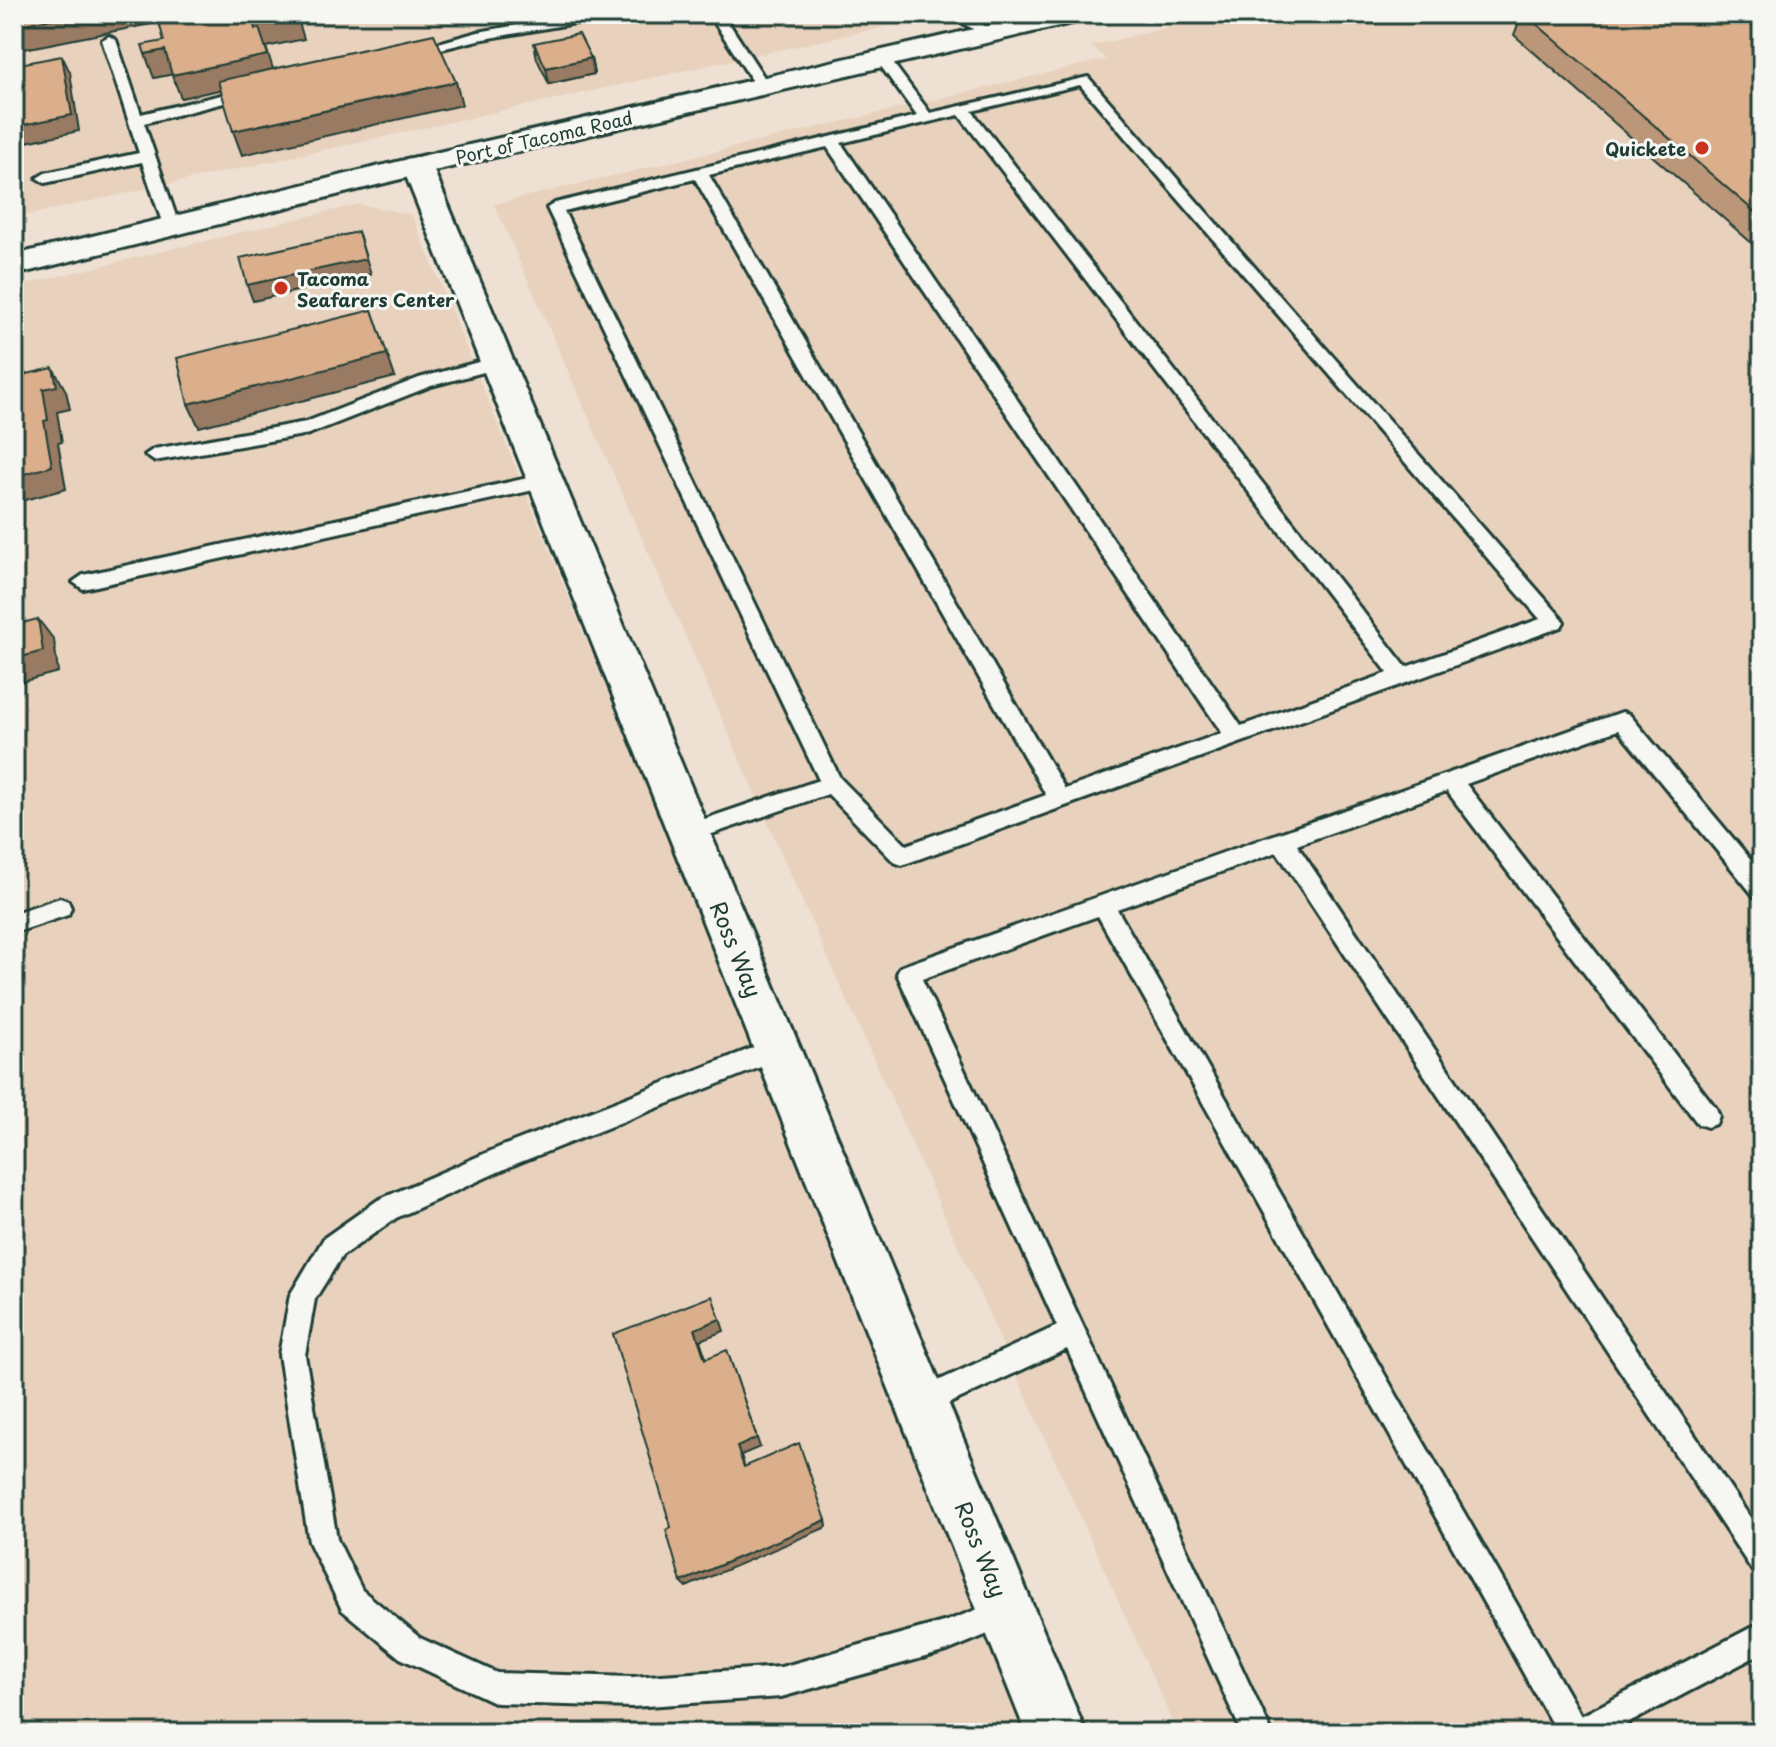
<svg xmlns="http://www.w3.org/2000/svg" width="1776" height="1747" viewBox="0 0 1776 1747" font-family="'Playpen Sans',sans-serif">
<rect width="100%" height="100%" fill="#eee1d3"/>
<filter id="ink" filterUnits="userSpaceOnUse"><feTurbulence type="fractalNoise" baseFrequency=".0125" numOctaves="2"/><feDisplacementMap in="SourceGraphic" scale="16" xChannelSelector="R" yChannelSelector="G"/><feConvolveMatrix kernelMatrix="1 2 1 2 8 2 1 2 1" color-interpolation-filters="sRGB"/></filter>
<g filter="url(#ink)">
<path fill="#e8d2be" d="M14,14h929l-929,204z
M1223,14h539v1719h-584l-357,-790 -327,-739 612,-145 -15,-13z
M359,204l53,11 623,1518h-1021v-1446z"/>
<g fill="none" stroke-linecap="round" stroke-linejoin="round">
<g stroke="#1f3d34" stroke-width="6">
<path id="lane" d="M580,14h31l-7,4 -126,22 -65,16 -7,-4 72,-20z
M709,14h14l46,71 -2,3h-10z
M946,14h18l34,19 -2,3h-10z
M1746,14h15l1,12z
M109,36l7,4 25,74 110,-26 7,4 -2,3 -112,28 35,102 -2,3h-12l-2,-3 -21,-63 -97,21 -8,-5 8,-5 94,-20 -37,-113z
M882,54l5,1 43,58 158,-36 473,540 3,5 -3,5 -659,238 -8,-3 -66,-68 -139,48 -8,-3 -3,-6 3,-6 138,-47 -272,-572 8,-5 362,-87 -42,-58zM1080,85l460,534 -134,48 -434,-556zM959,115l429,558 -147,53 -400,-583zM827,147l395,586 -157,56 -356,-614zM695,179l351,616 -140,50 -66,-67 -276,-567z
M497,357l9,6 -3,4 -72,19 -122,48 -155,27 -9,-6 9,-6 152,-27 113,-44z
M546,474l9,7 -3,5 -469,103 -10,-7 10,-7z
M1622,712l7,2 133,159v25l-8,-2 -136,-166 -152,54 250,324 3,8 -3,8 -9,3 -9,-3 -251,-333 -150,54 465,690v39l-10,-4 -475,-718 -160,57 464,807 181,-94v31l-152,80h-53l-459,-817 -176,63 350,754h-30l-175,-384 -145,67 -10,-3 -3,-10 3,-10 145,-67 -160,-352 3,-7 8,-3z
M60,898l8,3 3,7 -3,7 -54,18v-20z
M778,1038l8,3 4,8 -4,8 -268,106 -122,55 -54,38 -27,43 -10,56 32,184 25,51 58,48 77,35 135,4 149,-10 166,-46 60,-23 10,4 4,10 -4,10 -70,29 -166,46 -149,10 -136,-4 -96,-45 -58,-48 -33,-68 -30,-187 11,-60 34,-57 54,-38 122,-53z"/>
</g>
<g stroke="#1f3d34" stroke-width="6">
<path id="street" d="M417,157l11,2 4,7 654,1567h-60l-624,-1567 4,-7z"/>
</g>
<g stroke="#1f3d34" stroke-width="6">
<path id="secondary" d="M1039,14h51l-4,6 -10,2 -659,153 -403,100v-20l403,-98z"/>
</g>
<use href="#lane" fill="#f6f6f2" fill-rule="evenodd"/>
<use href="#street" fill="#f6f6f2" fill-rule="evenodd"/>
<use href="#secondary" fill="#f6f6f2" fill-rule="evenodd"/>
</g>
<path fill="#bc9678" stroke="#1f3d34" stroke-width="2" d="M1522,14h215l25,19v219l-248,-217z
M534,43l57,15 3,16 -45,10 -12,-25z"/>
<path fill="#997a62" stroke="#1f3d34" stroke-width="2" d="M75,14h73l3,10 -137,27v-25z
M297,16l7,23 -38,8 10,31 -95,20 -9,-23 82,-51z
M165,50l9,24 -20,4 -9,-24z
M62,56l8,16 9,59 -53,11 -8,-16z
M591,58l3,16 -45,10 -3,-16z
M456,82l6,23 -220,50 -9,-24z
M358,232l13,42 -118,27 -6,-16z
M372,310l23,67 -196,50 -11,-23z
M53,368l13,23 4,18 -13,3 5,30 -4,1 8,46 -52,14v-26l30,-56 -1,-32z
M38,619l16,21 4,32 -44,12v-25z
M720,1319l4,12 -24,9 10,30 -15,-41z
M727,1350l33,97 -19,8 6,20 -10,-28z
M826,1520l1,7 -141,60 -5,-5z"/>
<path fill="#dbaf8c" stroke="#1f3d34" stroke-width="2" d="M14,14h61l-61,12z
M157,14h139l1,2 -43,8 1,5 4,-1 9,27 -96,20 -7,-25 -20,4 -3,-9 22,-4z
M1525,14h212l25,19v185z
M434,34l22,48 -223,49 -15,-50z
M579,34l12,24 -45,10 -12,-25z
M62,56l10,59 -54,11 -4,-29v-32z
M358,232l8,27 -119,26 -7,-27z
M372,310l15,44 -199,50 -11,-46z
M53,368l4,18 -14,3 5,31 -4,1 8,45 -38,11v-100z
M38,619l5,32 -29,8v-34z
M712,1296l8,23 -25,10 10,30 22,-9 30,88 -20,9 7,20 55,-24 27,77 -145,62 -15,-52 5,-3 -58,-193z"/>
</g>
<g fill="#c8321e" stroke="#f6f6f2" stroke-width="3">
<circle cx="1702" cy="148" r="8"/>
<circle cx="281" cy="288" r="8"/>
</g>
<g text-anchor="middle" dominant-baseline="central" stroke-width="6" stroke-linejoin="round" paint-order="stroke">
<g font-size="18" fill="#1f3d34" stroke="#f6f6f2">
<text transform="translate(544 137) rotate(-13)">Port of Tacoma Road</text>
</g>
<g font-size="18" font-weight="bold" fill="#1f3d34" stroke="#f6f6f2" text-anchor="end">
<text x="1686" y="148">Quickete</text>
<text x="297" y="278" text-anchor="start">Tacoma<tspan x="297" dy="21">Seafarers Center</tspan></text>
</g>
<g font-size="22" fill="#1f3d34" stroke="#f6f6f2">
<text transform="translate(737 949) rotate(68)">Ross Way</text>
<text transform="translate(982 1549) rotate(68)">Ross Way</text>
</g>
</g>
<rect width="1776" height="1747" fill="none" stroke="#f6f6f2" stroke-width="48"/>
<rect x="24" y="24" width="1728" height="1699" fill="none" stroke="#1f3d34" stroke-width="3" filter="url(#ink)"/>
</svg>
